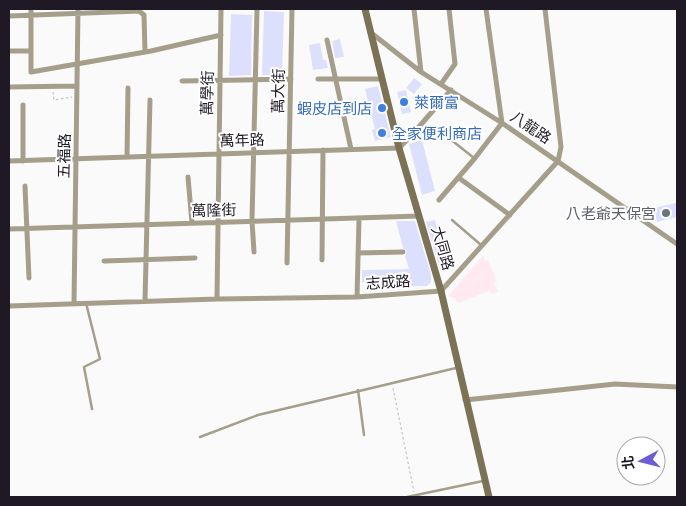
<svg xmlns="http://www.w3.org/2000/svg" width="686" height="506" viewBox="0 0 686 506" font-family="Mulish,'Noto Sans TC',sans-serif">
<rect width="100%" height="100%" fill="#fafafa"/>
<path fill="#ffeaf1" d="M483,256l2,6 3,-2 9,22 -3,1 4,9 -6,2 -3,-3 -31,12 -3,-5 -7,-2z"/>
<path fill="#dde0fd" d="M264,11l20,1 -2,63h-20z
M231,14l21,1 -1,60 -22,1z
M340,39l4,18 -9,1 -3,-17z
M320,43l3,17h3l2,8 -15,2 -4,-25z
M414,78l8,6 -8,10 -8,-6z
M378,86l13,51 -16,4 -3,-11 3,-1 -10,-40z
M406,90l5,22 -9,2 -5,-22z
M422,140l13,51 -13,4 -13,-51z
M676,203l1,14 -20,5 -3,-14z
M435,220l13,51 -7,1 -15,-50z
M396,221h19l16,54v7l-4,4h-17l-1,-5 -47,1v-12l47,-1 -4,-13 2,-5 -4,-3z"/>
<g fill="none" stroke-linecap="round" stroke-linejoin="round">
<path stroke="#b8b6ba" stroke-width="1" stroke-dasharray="2.5 2.5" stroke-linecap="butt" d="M53,92l1,8 18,-3
M393,388l21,104"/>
<path stroke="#a59e8b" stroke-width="2.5" d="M440,131l34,27
M452,220l29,25
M86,303l14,56 -16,8 8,42
M358,390l6,45
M200,437l58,-22 198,-47
M407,497l76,-16"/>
<path stroke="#a59e8b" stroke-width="5" d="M31,9v63l120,-21 70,-16
M414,9l7,63
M9,16l130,-5 5,4 1,37
M370,32l51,40 81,51 175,121
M327,40l24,109
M9,51h22
M318,79h64
M182,81l109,-2
M441,84l14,-20 -6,-55
M9,87l68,-1
M23,105v56
M127,157l1,-69
M9,161l390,-13 11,-11 41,-47
M188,177l4,46
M459,178l51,37
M25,186l4,92
M439,200l36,-42 27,-35 -16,-114
M9,229l410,-13
M254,252l-2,-31 5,-212
M358,253l45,-1
M322,260l1,-110
M104,261l91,-3
M287,263l5,-254
M357,297l2,-78
M217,299l4,-290
M145,301l5,-201
M74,304l4,-295
M9,306l208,-7 140,-2 84,-6 117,-130 3,-14 -16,-138
M465,400l150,-16 62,3"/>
<path stroke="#7c7256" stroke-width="7" d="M365,9l34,139 42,143 48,206"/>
</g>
<g fill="#3f7fe0" stroke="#fff" stroke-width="2">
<circle cx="404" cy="102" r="5"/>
<circle cx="382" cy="108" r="5"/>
<circle cx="382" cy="133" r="5"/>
</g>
<circle fill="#6b7280" stroke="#fff" stroke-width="2" cx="666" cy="213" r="5"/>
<g text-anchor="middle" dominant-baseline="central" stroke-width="4" stroke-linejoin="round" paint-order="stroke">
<g font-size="15" fill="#1f1925" stroke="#fff">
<text transform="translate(278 91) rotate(-89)">萬大街</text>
<text transform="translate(207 93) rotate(-89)">萬學街</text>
<text transform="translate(531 127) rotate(34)">八龍路</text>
<text transform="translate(242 140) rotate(-2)">萬年路</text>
<text transform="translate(64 156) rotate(-89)">五福路</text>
<text transform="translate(214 210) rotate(-1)">萬隆街</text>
<text transform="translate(443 248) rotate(74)">大同路</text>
<text transform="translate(388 282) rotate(-4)">志成路</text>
</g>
<g font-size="15" fill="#366cbe" stroke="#fff" text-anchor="start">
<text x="414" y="102">萊爾富</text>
<text x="372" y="108" text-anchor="end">蝦皮店到店</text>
<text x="392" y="133">全家便利商店</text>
</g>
<g font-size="15" fill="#5b616d" stroke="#fff" text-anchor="end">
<text x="656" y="213">八老爺天保宮</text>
</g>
</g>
<rect width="686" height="506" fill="none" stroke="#1f1925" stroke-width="20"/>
<g transform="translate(641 461) rotate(263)"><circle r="24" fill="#ffffff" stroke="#a5a3a8"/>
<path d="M0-4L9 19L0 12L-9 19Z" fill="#6e5cd6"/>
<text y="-8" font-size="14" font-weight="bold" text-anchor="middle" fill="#1f1925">北</text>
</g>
</svg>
